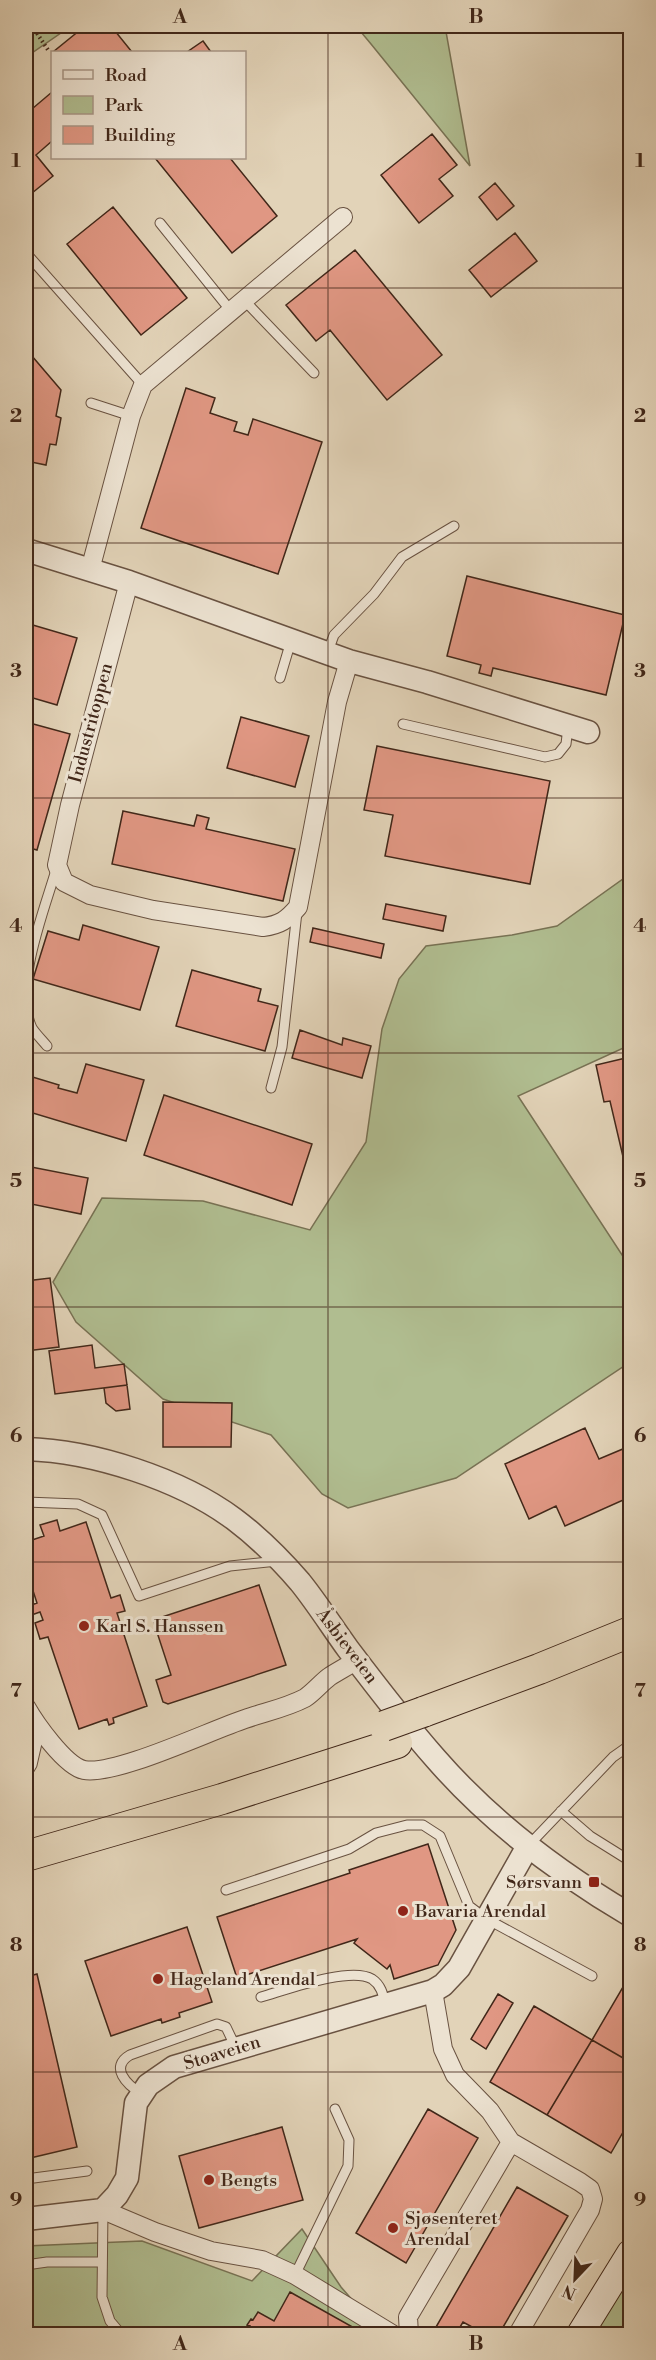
<svg xmlns="http://www.w3.org/2000/svg" width="656" height="2360" viewBox="0 0 656 2360" font-family="'Libre Bodoni',serif">
<rect width="100%" height="100%" fill="#e2d3b8"/>
<filter id="stains"><feTurbulence type="fractalNoise" baseFrequency=".00333" numOctaves="4"/><feColorMatrix values="0 0 0 0 .2 0 0 0 0 .09 0 0 0 0 .02 0 0 0 .5 -.17"/></filter>
<radialGradient id="worn" r=".72"><stop offset=".6" stop-color="#630" stop-opacity="0"/><stop offset="1" stop-color="#630" stop-opacity=".3"/></radialGradient>
<path fill="#b0bd90" stroke="#787254" stroke-width="1.5" d="M26,26h45l-45,31z
M356,26h89l25,140 -99,-122z
M630,874v171l-112,51 112,171v95l-174,116 -108,30 -26,-14 -51,-59 -108,-36 -87,-77 -23,-40 49,-84 101,3 107,29 56,-88 16,-113 17,-50 27,-33 86,-11 45,-9z
M302,2229l39,58 41,47h-356v-88l116,-5 110,40z
M630,2259v75h-41z"/>
<path fill="#e09783" stroke="#412719" stroke-width="1.5" d="M85,26h26l21,26h-79z
M203,41l8,11h-24z
M52,92v49l-16,14 17,21 -27,22v-84z
M432,134l25,31 -18,14 14,17 -34,27 -38,-48z
M155,158h75l47,58 -45,37z
M495,183l19,23 -17,14 -18,-23z
M113,207l74,91 -46,37 -74,-91z
M515,233l22,28 -46,36 -22,-27z
M355,250l87,105 -55,45 -57,-70 -14,11 -30,-36z
M26,349l35,41 -5,26 5,2 -5,27 -6,-1 -4,21 -20,-4z
M186,388l29,10 -5,15 27,9 -3,9 14,4 5,-16 69,23 -44,132 -137,-46z
M467,576l158,39 -19,80 -113,-27 -2,8 -12,-3 2,-8 -34,-9z
M26,623l51,15 -20,67 -31,-9z
M241,717l68,19 -14,51 -68,-19z
M26,722l44,12 -33,116 -11,-3z
M377,746l173,35 -20,103 -145,-28 8,-41 -29,-5z
M123,811l71,15 3,-11 12,3 -3,11 89,20 -12,52 -171,-37z
M386,904l60,12 -3,15 -60,-12z
M83,925l76,22 -19,63 -107,-31 15,-48 31,9z
M313,928l71,16 -3,14 -71,-16z
M192,970l69,19 -3,12 20,5 -13,45 -89,-25z
M300,1030l42,15 1,-7 28,8 -9,32 -70,-20z
M630,1057v102l-6,2 -14,-60 -6,1 -8,-37z
M86,1064l58,16 -18,61 -100,-30v-36l33,10 -1,3 19,5z
M164,1095l148,49 -20,61 -148,-50z
M26,1166l62,12 -7,36 -55,-11z
M50,1278l9,69 -33,4v-70z
M92,1345l3,23 29,-4 3,21 -72,9 -6,-43z
M127,1385l3,24 -14,2 -10,-8 -2,-15z
M163,1402l69,1 -1,44h-68z
M585,1428l14,31 31,-13v51l-65,29 -9,-20 -27,13 -24,-55z
M57,1520l3,11 26,-9 25,76 9,-3 5,16 -8,2 30,93 -34,12 1,5 -5,2 -2,-6 -28,10 -31,-92 -8,2 -5,-16 8,-3 -3,-8 -14,5v-10l11,-4 -11,-34v-27l18,-6 -4,-11z
M259,1585l27,80 -118,39 -5,-2 -7,-22 15,-5 -18,-55z
M428,1844l28,86 -18,35 -44,14 -4,-14 -3,4 -33,-26 3,-4 -120,39 -20,-61 133,-44 -1,-3z
M187,1927l25,75 -33,11 1,4 -18,6 -1,-4 -50,17 -26,-75z
M37,1974l40,173 -51,12v-182z
M630,1975v87l-38,-22z
M498,1994l15,9 -27,46 -15,-10z
M534,2006l58,34 -45,75 -57,-33z
M592,2040l38,22v58l-19,33 -64,-38z
M428,2109l50,29 -72,125 -50,-30z
M282,2127l21,73 -104,28 -20,-72z
M517,2187l51,29 -69,118h-14l-22,-12 -7,12h-7l-13,-7z
M290,2292l75,42h-120l5,-8 -3,-1 4,-6 2,1 5,-8 16,9z"/>
<g fill="none" stroke-linecap="round" stroke-linejoin="round">
<g stroke="#695241" stroke-width="11">
<path id="service" d="M160,223l71,88
M26,253l117,132
M244,300l70,73
M91,403l40,13
M327,654l7,-19 40,-41 28,-37 52,-31
M280,678l11,-37
M403,724l142,33 13,-3 8,-10 2,-17
M47,1046c-5,-6 -11,-12 -15,-18 -19,-40 12,-117 24,-158
M271,1088l11,-41 15,-135
M26,1502l52,2 24,11 37,81 91,-30 47,-5
M26,1775l6,-10 8,-35
M561,1811l29,25 40,25
M528,1846l85,-89 17,-12
M226,1890l123,-41 27,-16 31,-8h16l17,11 29,70 16,12 107,58
M261,1997c25,-7 89,-31 111,-18 9,6 11,15 13,25
M141,2093c-14,-8 -32,-26 -11,-38l87,-31 9,3 10,21
M26,2179l61,-8
M103,2210l-1,87 8,24 11,13
M26,2265l21,-3h55
M295,2275l53,-109 1,-26 -14,-31"/>
</g>
<g stroke="#695241" stroke-width="20">
<path id="minor" d="M90,570l41,-154 12,-31 200,-168
M129,582l-59,223 -13,60 7,17 26,13 63,15 110,17c17,-2 24,-7 35,-20l39,-205 12,-41
M26,1707c9,16 39,59 58,63 31,6 125,-39 161,-51 20,-7 41,-11 60,-21 9,-6 16,-15 24,-21 9,-6 19,-11 28,-17
M433,1991l10,58 12,26 35,36 21,31
M103,2210l52,22 56,19 51,9 33,15 97,59
M409,2334l-1,-17 103,-175 69,40 10,7 3,10 -3,11 -72,124"/>
</g>
<g stroke="#695241" stroke-width="25">
<path id="tertiary" d="M26,550l103,32 220,79 78,21 161,50
M26,1449c67,2 154,30 208,70 24,18 47,41 66,63 17,21 32,45 48,67 28,37 57,75 88,110 54,62 123,114 194,156
M26,2219l77,-9 14,-15 10,-17 9,-75 12,-18 26,-18 259,-76 10,-6 16,-17 69,-122"/>
</g>
<g stroke="#412719" stroke-width="28">
<path id="secondary" d="M580,2334l50,-81"/>
</g>
<g stroke="#412719" stroke-width="32">
<path id="trunk" d="M423,1712l116,-43 91,-37
M26,1856l196,-57 175,-56"/>
</g>
<path stroke="#412719" stroke-width="4" stroke-dasharray="1.5 3" stroke-linecap="butt" d="M32,26l16,24
M629,1949l1,-3"/>
<use href="#service" stroke="#ece2d1" stroke-width="9"/>
<use href="#minor" stroke="#ece2d1" stroke-width="18"/>
<use href="#tertiary" stroke="#ece2d1" stroke-width="22"/>
<use href="#secondary" stroke="#ece2d1" stroke-width="26"/>
<use href="#trunk" stroke="#e2d3b8" stroke-width="30"/>
<g stroke="#412719" stroke-width="32" stroke-linecap="butt">
<path id="trunk-bridge" d="M384,1726l39,-14"/>
</g>
<use href="#trunk-bridge" stroke="#e2d3b8" stroke-width="30"/>
</g>
<path fill="none" stroke="#412719" stroke-width="1.5" stroke-opacity="0.55" d="M328,26v2308M26,288h604M26,543h604M26,798h604M26,1053h604M26,1307h604M26,1562h604M26,1817h604M26,2072h604"/>
<g fill="#8f2418" stroke="#ece2d1" stroke-width="2">
<circle cx="84" cy="1626" r="6"/>
<rect x="588" y="1876" width="12" height="12" rx="3"/>
<circle cx="403" cy="1911" r="6"/>
<circle cx="158" cy="1979" r="6"/>
<circle cx="209" cy="2180" r="6"/>
<circle cx="393" cy="2228" r="6"/>
</g>
<g text-anchor="middle" dominant-baseline="central" stroke-width="6" stroke-linejoin="round" paint-order="stroke">
<g font-size="18" fill="#412719" stroke="#ece2d1">
<text transform="translate(91 723) rotate(-75)">Industritoppen</text>
<text transform="translate(347 1646) rotate(53)">Åsbieveien</text>
<text transform="translate(222 2053) rotate(-17)">Stoaveien</text>
</g>
<g font-size="18" fill="#412719" stroke="#ece2d1" text-anchor="start">
<text x="96" y="1626">Karl S. Hanssen</text>
<text x="582" y="1882" text-anchor="end">Sørsvann</text>
<text x="415" y="1911">Bavaria Arendal</text>
<text x="170" y="1979">Hageland Arendal</text>
<text x="221" y="2180">Bengts</text>
<text x="405" y="2218">Sjøsenteret<tspan x="405" dy="21">Arendal</tspan></text>
</g>
</g>
<rect width="656" height="2360" fill="none" stroke="#e2d3b8" stroke-width="66"/>
<rect x="51" y="51" width="195" height="108" fill="#ece2d1" stroke="#a89787" stroke-width="1.5"/>
<rect x="63" y="70" width="30" height="9" fill="#ece2d1" stroke="#a89787" stroke-width="1.5"/>
<text x="105" y="81" font-size="18" fill="#412719">Road</text>
<rect x="63" y="96" width="30" height="18" fill="#b0bd90" stroke="#a89787" stroke-width="1.5"/>
<text x="105" y="111" font-size="18" fill="#412719">Park</text>
<rect x="63" y="126" width="30" height="18" fill="#e09783" stroke="#a89787" stroke-width="1.5"/>
<text x="105" y="141" font-size="18" fill="#412719">Building</text>
<g transform="translate(575 2279) rotate(203)" stroke="#ece2d1" stroke-width="4.5" paint-order="stroke">
<path d="M0-4.5L10 22L0 15L-10 22Z" fill="#412719"/>
<text y="-9" font-size="16" font-weight="bold" text-anchor="middle" fill="#412719">N</text>
</g>
<rect x="33" y="33" width="590" height="2294" fill="none" stroke="#412719" stroke-width="2"/>
<g font-size="20" text-anchor="middle" font-weight="bold" fill="#412719">
<text x="180" y="23">A</text>
<text x="476" y="23">B</text>
<text x="16" y="167">1</text>
<text x="640" y="167">1</text>
<text x="16" y="422">2</text>
<text x="640" y="422">2</text>
<text x="16" y="677">3</text>
<text x="640" y="677">3</text>
<text x="16" y="932">4</text>
<text x="640" y="932">4</text>
<text x="16" y="1187">5</text>
<text x="640" y="1187">5</text>
<text x="16" y="1442">6</text>
<text x="640" y="1442">6</text>
<text x="16" y="1697">7</text>
<text x="640" y="1697">7</text>
<text x="16" y="1951">8</text>
<text x="640" y="1951">8</text>
<text x="16" y="2206">9</text>
<text x="640" y="2206">9</text>
<text x="180" y="2350">A</text>
<text x="476" y="2350">B</text>
</g>
<rect width="100%" height="100%" filter="url(#stains)"/>
<rect width="100%" height="100%" fill="url(#worn)"/>
</svg>
